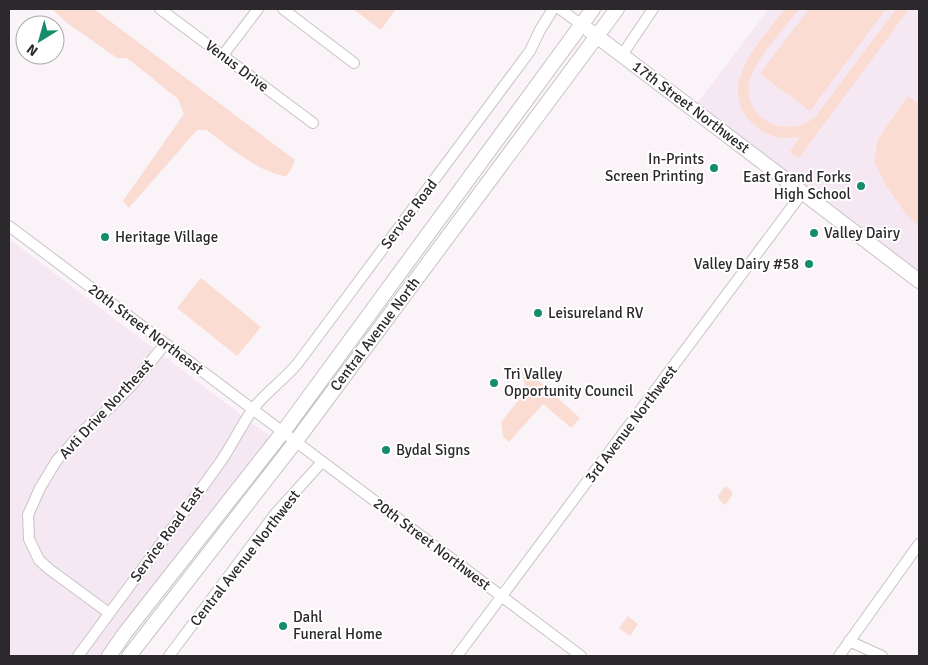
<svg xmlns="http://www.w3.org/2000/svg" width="928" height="665" viewBox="0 0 928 665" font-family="Signika,sans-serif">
<rect width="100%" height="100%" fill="#faf4f9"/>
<path fill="#f5e8f2" d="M769,9h150v259l-4,5 -219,-168z
M9,239l263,199 -165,218h-98z"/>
<path fill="#fadcd3" d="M52,9h42l201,151 -4,10 -5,6c-29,-4 -57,-30 -80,-46h-9l-68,78 -6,-7 61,-87 -6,-15 -51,-41h-10l-50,-35z
M353,9h43l-15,21z
M785,9h14c-13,16 -44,52 -49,70 -10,39 36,62 65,38l81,-108h13l-110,149 -9,-6 10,-15c-17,3 -33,0 -46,-12 -41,-38 7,-85 31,-116z
M809,9h77l-76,102 -50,-37z
M908,96l11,8v122l-12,-11 -21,-29 -12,-25 4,-22z
M201,278l60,49 -24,29 -60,-48z
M522,366l58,52 -9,10 -28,-24 -34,38 -6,-5 -2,-15 25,-31 -5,-23z
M727,487l5,4v5l-7,9 -6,-6 -1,-3 6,-8z
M628,616l10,8 -8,12 -11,-8z"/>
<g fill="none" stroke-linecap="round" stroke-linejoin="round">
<g stroke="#c8c2c7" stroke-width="12">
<path id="street" d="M160,9l153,114
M283,9l71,54
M560,9l22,16
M223,55l35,-46
M622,55l31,-46
M9,226l572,430
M109,613l-60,-44 -10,-9 -10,-21 -1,-24 12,-27 17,-28 29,-32 18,-15 27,-27 34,-42
M849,641l33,15
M78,656c47,-64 95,-128 141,-192 13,-18 21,-37 34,-55 13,-17 31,-29 45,-46l232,-312 10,-21 13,-21
M169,656l106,-142 47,-52
M457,656l346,-464
M839,656l80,-112"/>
</g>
<g stroke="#c8c2c7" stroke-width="16">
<path id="secondary" d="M590,31l329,250
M109,656l16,-23 158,-201 310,-423
M129,656l167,-215 321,-432"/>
</g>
<use href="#street" stroke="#fff" stroke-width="10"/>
<use href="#secondary" stroke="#fff" stroke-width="14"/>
</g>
<g fill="#168c6e" stroke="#fff" stroke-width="2">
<circle cx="714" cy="168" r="5"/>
<circle cx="861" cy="186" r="5"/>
<circle cx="814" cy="233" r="5"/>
<circle cx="105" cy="237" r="5"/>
<circle cx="809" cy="264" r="5"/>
<circle cx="538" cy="313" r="5"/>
<circle cx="494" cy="383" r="5"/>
<circle cx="386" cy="450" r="5"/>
<circle cx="283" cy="626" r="5"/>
</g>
<g text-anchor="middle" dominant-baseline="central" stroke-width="4" stroke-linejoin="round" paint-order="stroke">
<g font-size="15" fill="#2b292b" stroke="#fff">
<text transform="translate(237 66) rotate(37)">Venus Drive</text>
<text transform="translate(691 107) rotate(37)">17th Street Northwest</text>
<text transform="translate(409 214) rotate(-53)">Service Road</text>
<text transform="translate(146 329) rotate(37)">20th Street Northeast</text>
<text transform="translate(375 334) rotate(-53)">Central Avenue North</text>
<text transform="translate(106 409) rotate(-47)">Avti Drive Northeast</text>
<text transform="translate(631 424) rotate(-53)">3rd Avenue Northwest</text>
<text transform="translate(167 534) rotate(-54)">Service Road East</text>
<text transform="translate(432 544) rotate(37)">20th Street Northwest</text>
<text transform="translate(245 558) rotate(-52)">Central Avenue Northwest</text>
</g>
<g font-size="15" fill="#2b292b" stroke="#fff" text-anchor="start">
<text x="704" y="159" text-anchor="end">In-Prints<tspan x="704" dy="17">Screen Printing</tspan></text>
<text x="851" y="177" text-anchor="end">East Grand Forks<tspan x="851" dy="17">High School</tspan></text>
<text x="824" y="233">Valley Dairy</text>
<text x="115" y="237">Heritage Village</text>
<text x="799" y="264" text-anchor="end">Valley Dairy #58</text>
<text x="548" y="313">Leisureland RV</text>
<text x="504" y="374">Tri Valley<tspan x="504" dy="17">Opportunity Council</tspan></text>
<text x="396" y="450">Bydal Signs</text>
<text x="293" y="617">Dahl<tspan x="293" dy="17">Funeral Home</tspan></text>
</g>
</g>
<rect width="928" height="665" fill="none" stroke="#2b292b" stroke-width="20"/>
<g transform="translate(40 40) rotate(217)"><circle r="24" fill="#ffffff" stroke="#aaa9aa"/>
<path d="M0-4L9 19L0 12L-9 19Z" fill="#168c6e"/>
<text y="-8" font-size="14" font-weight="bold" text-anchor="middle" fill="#2b292b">N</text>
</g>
</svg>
